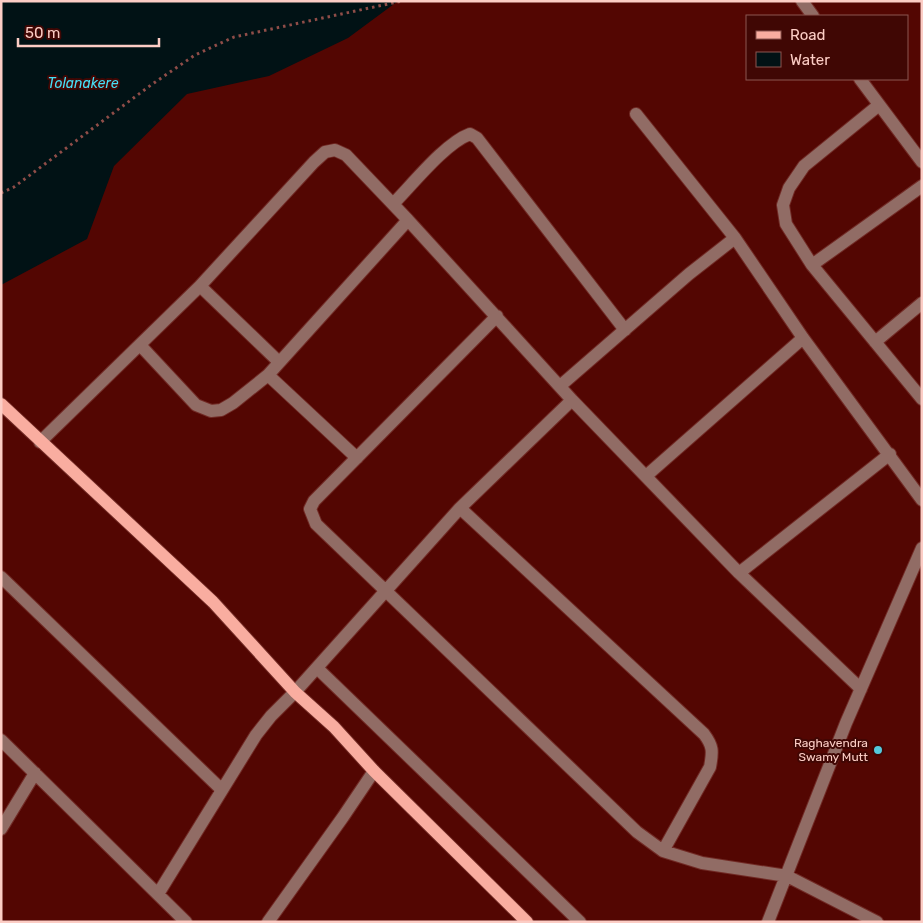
<svg xmlns="http://www.w3.org/2000/svg" width="923" height="923" viewBox="0 0 923 923" font-family="Rubik,sans-serif">
<rect width="100%" height="100%" fill="#530602"/>
<path fill="#011215" d="M1,1h397l-50,37 -79,38 -82,18 -73,72 -27,73 -86,46z"/>
<g fill="none" stroke-linecap="round" stroke-linejoin="round">
<g stroke="#712a25" stroke-width="14">
<path id="minor" d="M802,1l11,15
M860,79l62,83
M879,105l-75,61 -15,22 -6,17 3,19 26,41 110,134
M636,114l99,124 68,100 119,162
M393,204c19,-19 52,-61 77,-70l7,4 148,192
M812,265l110,-79
M200,286l79,76
M497,316l-183,185 -4,8 6,15 321,308 26,19 39,12 85,13 90,46
M875,342l47,-39
M140,345l56,60 15,6 10,-1 12,-7 35,-28 140,-155
M268,375l89,83
M560,386l129,-112 46,-36
M40,442l160,-156 114,-124 11,-10 10,-2 11,5 62,65 164,180 167,173 122,116
M646,476l157,-138
M460,508l244,226c9,12 9,17 6,33l-47,84
M739,573l151,-119
M1,577l221,213
M317,668l263,254
M1,740l185,182
M1,829l34,-56
M158,894l98,-159 15,-19 24,-24 165,-184 112,-108
M268,922l75,-105 31,-46
M768,922l78,-199 76,-175"/>
</g>
<g stroke="#712a25" stroke-width="14">
<path id="major" d="M1,404l212,198 82,90 39,35 40,44 153,151"/>
</g>
<path stroke="#8f4d48" stroke-width="3" stroke-dasharray="2.5 4" stroke-linecap="butt" d="M1,193l13,-6 137,-102 44,-30 39,-18 168,-36"/>
<use href="#minor" stroke="#916c65" stroke-width="12"/>
<use href="#major" stroke="#f9ada0" stroke-width="12"/>
</g>
<circle fill="#54cadd" stroke="#400704" stroke-width="2" cx="878" cy="750" r="5"/>
<g text-anchor="middle" dominant-baseline="central" stroke-width="4" stroke-linejoin="round" paint-order="stroke">
<g font-size="12" fill="#fccdc5" stroke="#400704" text-anchor="end">
<text x="868" y="743">Raghavendra<tspan x="868" dy="14">Swamy Mutt</tspan></text>
</g>
<g font-size="14" font-style="italic" fill="#46e0f7" stroke="#400704">
<text x="83" y="83">Tolanakere</text>
</g>
</g>
<rect width="923" height="923" fill="none" stroke="#fccdc5" stroke-width="5"/>
<rect x="746" y="15" width="162" height="65" fill="#400704" stroke="#8b5651"/>
<rect x="756" y="31" width="25" height="8" fill="#f9ada0" stroke="#8b5651"/>
<text x="790" y="40" font-size="15" fill="#fccdc5">Road</text>
<rect x="756" y="52" width="25" height="15" fill="#011215" stroke="#8b5651"/>
<text x="790" y="65" font-size="15" fill="#fccdc5">Water</text>
<path d="M18 38v8h141v-8" fill="none" stroke="#fccdc5" stroke-width="2.5"/>
<text x="25" y="38" font-size="15" fill="#fccdc5" stroke="#400704" stroke-width="4" paint-order="stroke">50 m</text>
</svg>
